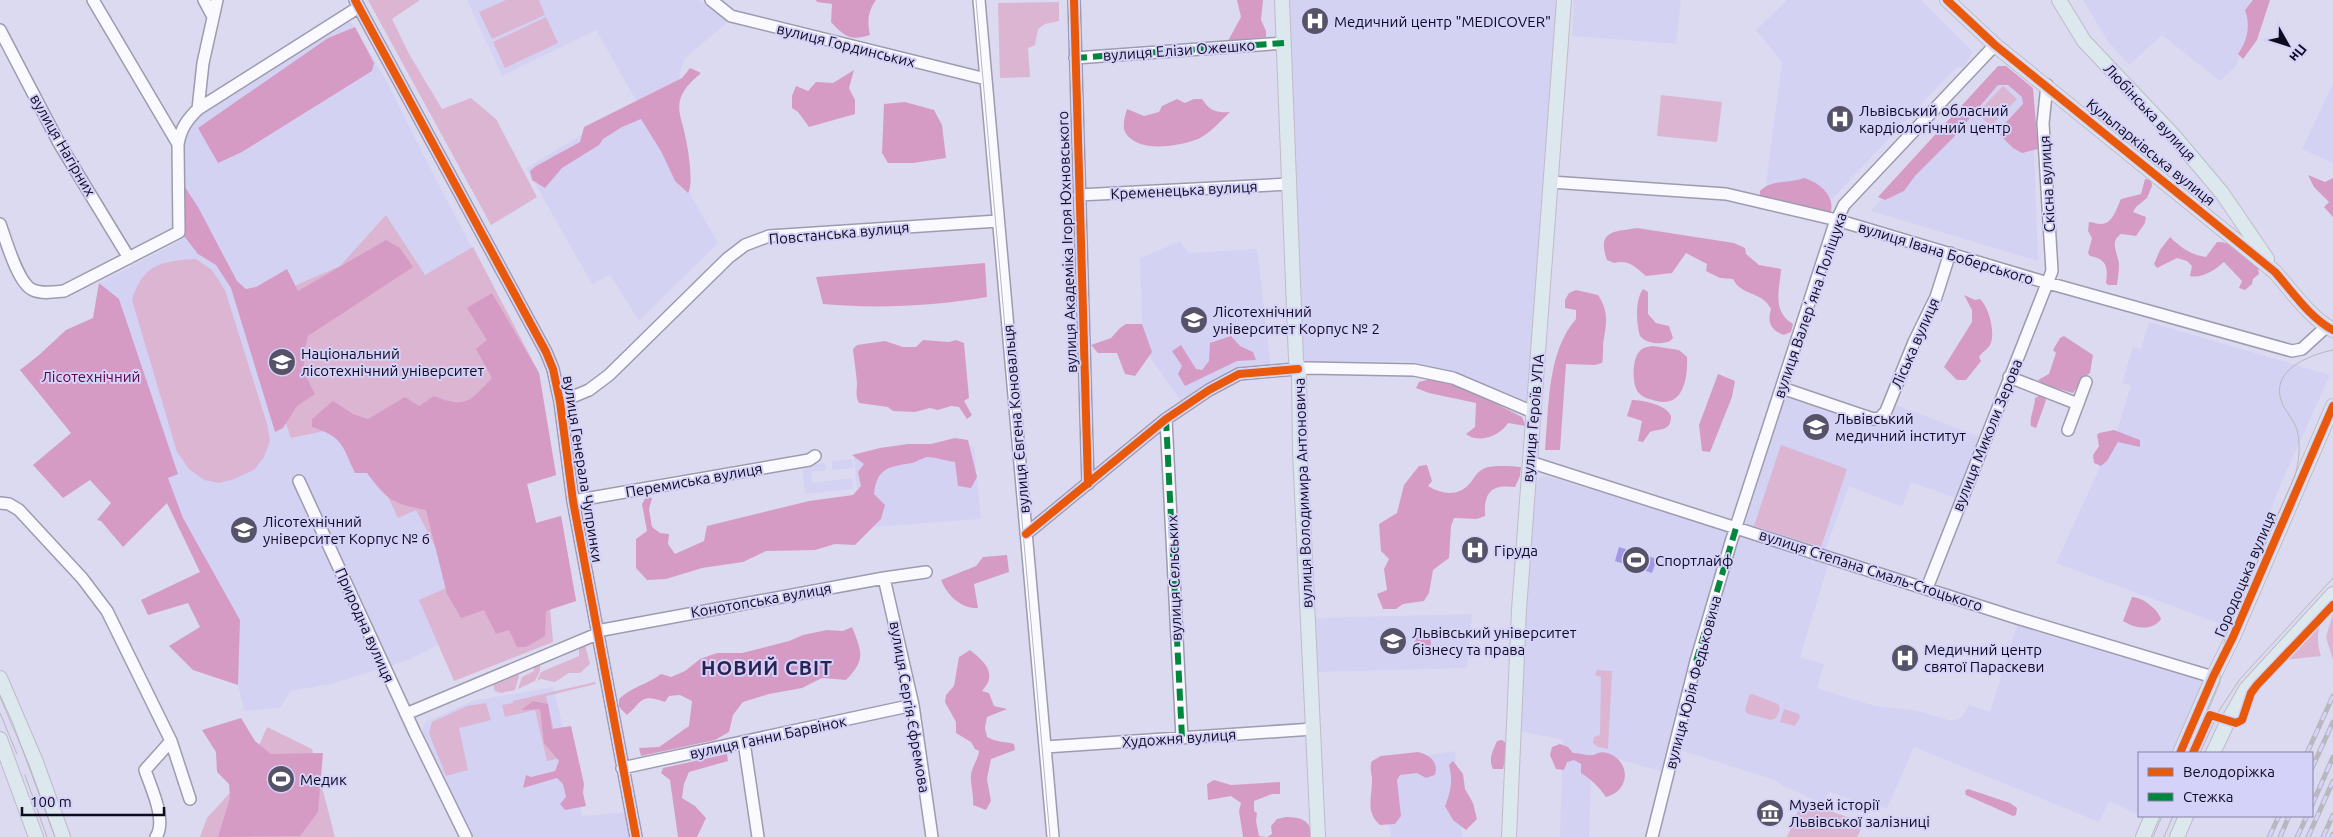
<svg xmlns="http://www.w3.org/2000/svg" width="2333" height="837" viewBox="0 0 2333 837" font-family="Ubuntu,sans-serif">
<rect width="100%" height="100%" fill="#dcdaf0"/>
<path fill="#d4d2f3" d="M467,0h232l30,21 -45,38 -10,40 -36,4 80,140 -79,78 -29,-46 -18,9 -66,-116 111,-66 -41,-72 -94,46z
M1287,0h272l-29,403 -81,-31 -45,-11 -101,2z
M1574,0h107l-5,44 -104,-8z
M1787,0h134l52,52 -10,16 -5,-1 -14,13 -112,119 -66,-15 16,-122 -26,-32z
M2083,0h175l-22,66 -16,15 -58,-46 -33,30 -22,-25z
M350,22l5,5 31,53 56,111 97,182 17,102 -29,9 9,39 25,-7 15,85 -26,8 3,33 -115,3 -30,15 -77,24 -40,7 -11,17 -36,3 -6,-26 -45,-15 -24,-24 31,-19 -12,-24 -40,12 -7,-15 59,-28 -33,-69 -44,44 -22,-26 -4,-1 14,-17 -21,-23 -27,18 -30,-33 38,-32 -51,-63 19,-15 27,-25 27,-12 6,-35 79,-41 6,-6 2,-22 -3,-72 10,-21 122,-82 30,-16z
M2007,67l25,22 6,172 -167,-50z
M2333,84v79l-31,-14z
M1180,241l8,12 69,-4 14,117 -89,37 -39,-56 -3,-89z
M2149,322l181,53 -46,102 -61,148 -167,-62 61,-133 14,-44 -9,-3 11,-36 8,2z
M1787,387l90,26 9,-12 97,37 -25,61 -47,-17 -9,25 -53,-21 -25,67 -80,-27z
M974,447l7,72 -121,9 -6,-71z
M852,459l1,9 -21,2v-9z
M825,463l1,7 -15,2 1,11 40,-5 1,11 -48,5 -3,-29z
M1547,476l282,86 -29,95 24,7 -7,24 58,18 39,4 38,11 10,-4 7,-12 21,7 28,-90 183,56 4,4 -30,71h-36v62l-30,-14 -10,21 -185,-75 -27,62 -11,-4 -1,3 -46,-16 -7,11 -39,-17 -8,-6 -105,-33 -6,25 -72,-20 -3,85h-29l3,-97 -47,-10 20,-246 4,-7z
M1472,614l-5,54 -152,4 -2,-54z
M554,687l28,129 44,-4 5,25h-162l-48,-101 4,-14 47,-21z
M1455,751l7,86h-71l-10,-75z"/>
<path fill="#dbb5d2" d="M368,0h52l-28,19 17,35 33,55 29,-11 25,21 41,78 -46,28z
M506,0h33l6,15 -53,24 -13,-27z
M1059,2v19l-14,3 -7,5 -3,16 -7,3 2,29 -30,1 -2,-75z
M546,17l12,26 -53,25 -12,-26z
M2003,86l14,13 -26,27 -14,-13z
M1661,95l61,7 -5,40 -60,-6z
M386,215l39,60 48,-28 66,126 17,102 -29,9 9,39 25,-7 15,85 -26,8 3,33 -99,39 -35,-81 36,-16 -39,-74 -18,8 -26,-55 -34,-35 -47,10 -45,-131 94,-41z
M196,259l16,11 13,20 42,134 3,17 -6,16 -10,13 -20,9 -15,4 -15,-3 -15,-11 -12,-17 -45,-152c11,-36 29,-39 64,-41z
M1781,445l66,24 -26,78 -67,-21z
M2327,604c-7,19 -13,32 -6,52l-38,4 -31,37 -2,-7z
M2333,614v46l-7,-23z
M585,645l5,19 -10,9h-11l-14,9 -14,-3 -4,2 4,-9 38,-16v-8z
M540,663v8l-5,10 -17,8 4,-12 12,-6 -1,-6z
M1597,670l15,1 -4,78 -10,-2 -5,-4 1,-6 6,-2 1,-58 -6,-2z
M516,671l3,5 -4,14 -14,3 -6,-2 -3,-10z
M595,682l1,2 -50,12 14,62 -13,3 -12,-51 -30,7 -3,-12 11,-2v-2z
M1752,694l26,10 2,5 -4,9 -5,2 -23,-6 -3,-4 4,-14z
M486,703l5,17 -32,8 9,42 -22,6 -17,-43 3,-11 35,-16z
M1784,709l15,5 1,3 -5,9 -15,-4z
M267,727l45,22 23,88h-135l7,-19 40,-44z
M1805,802l51,18 5,9 -4,8h-70l13,-31z"/>
<path fill="#d69bc5" d="M816,0h60c-8,11 -9,21 -6,35 -20,6 -25,2 -39,-13l1,-18 -15,-2z
M1237,0h26l-2,20 5,11v6l-38,4 13,-24z
M2253,0h17l-13,40 -14,19 -5,-5c9,-13 13,-28 7,-44z
M355,27l19,36 -2,8 -130,81 -24,11 -20,-35 130,-90z
M1998,66h8l27,22 5,61 -16,4 -9,-5 -16,-16 26,-28 -1,-7 -14,-12h-10l-45,53 -38,38 -11,15 -19,9 -7,-3z
M690,68l11,5c-8,7 -16,14 -20,24 -5,14 2,25 4,38 3,12 9,49 3,58l-13,-12 -13,-28 -21,-34 -19,8 -19,12 -4,6 -37,23 -17,20 -13,-8 -2,-9 6,-5 44,-24 4,-15 98,-49z
M854,70l-5,18 6,12v14l-46,13 -11,-15 -6,-4v-12l4,-10 12,5 8,-9 17,1z
M1177,99l8,4 9,-4h8c8,12 14,14 28,13 -10,9 -19,21 -32,27 -18,7 -61,15 -73,-7 -3,-7 0,-16 2,-23l17,7 15,-4 3,-6z
M905,102l29,8 8,15 4,33 -33,5h-25l-6,-10 2,-49z
M2308,175l17,7 8,-4v39l-9,-10 5,-5 -15,-15z
M1804,178c15,4 33,19 26,36l-70,-15v-8c12,-12 28,-7 44,-13z
M2145,179l6,1 1,6 -5,12 -11,9 -3,5 13,5 -1,6 -9,13 -15,-2c-12,8 -3,19 -2,30 0,6 -1,14 -2,21h-9l-2,-2c2,-16 1,-24 -16,-27l-2,-3 4,-15 -4,-7 1,-9c4,0 7,2 12,2 12,0 16,-17 20,-25l20,-5z
M185,187l13,20 39,74 9,8 10,-2 31,-18 11,22 88,-51 14,8 13,19 -105,69c-7,26 -6,34 7,58l-18,12 -14,22 -8,4 -44,-144 -15,-23 -18,-11 -14,-18z
M1637,228l97,15 11,5 1,6 13,11 22,4c-1,21 -10,41 12,55l-2,8 -7,3c-13,-5 -17,-12 -13,-26 -10,-19 -29,-12 -38,-30l-13,-1 -14,-7 1,-7 -21,-11 -14,20 -26,3c-11,-9 -17,-17 -32,-13l-7,-3c-11,-31 9,-28 30,-32z
M2170,237c10,10 21,18 36,20l11,-15c19,-1 26,16 41,25l1,7 -6,5 -1,5 -7,6 -6,-2 3,-7 -18,-19c-9,8 -23,17 -34,14l2,-10 -5,-5 -10,-3 -20,10 -3,-4 6,-14z
M985,263l2,34c-53,9 -110,12 -164,7l-7,-27z
M99,283l20,16 59,175 -10,4 15,40 57,102 -2,65 -45,-15 -24,-24 31,-19 -12,-24 -40,12 -7,-15 59,-28 -33,-69 -44,44 -22,-26 -4,-1 14,-17 -21,-23 -27,18 -30,-33 38,-32 -51,-63 19,-15 27,-25 27,-12z
M1643,289l5,3v22l8,9 13,3 4,12 -3,3c-10,4 -23,3 -30,-5 -4,-13 -5,-36 3,-47z
M1576,290l22,5c10,15 9,26 6,43 -2,8 0,16 -2,25l-7,2 -29,-1 -6,86h-15c4,-43 2,-98 31,-131v-9l-11,-2v-8l4,-7z
M492,293l47,80 17,102 -29,9 9,39 25,-7 15,85 -30,10 -1,25 -19,11h-9l-8,-17 -13,4 -12,-24 -23,8 -14,-24 -21,-84c-34,-7 -38,-9 -59,-37h-12c-13,-28 -12,-36 -43,-46v-8l21,-18 20,13 15,5 37,-22 14,9 15,-10c32,13 35,6 58,-18l-16,-29 11,-9 -20,-32z
M1964,295l11,5 5,-1c9,8 16,35 10,46 -3,5 -8,7 -11,12l2,4 -15,19h-9l-13,-13 28,-45v-12z
M1126,324h16l10,28 -17,24 -10,-2 -8,-21h-19l-7,-8 20,-7 9,-10z
M1231,336l9,10 13,6 3,8 -19,1 -52,25 -7,-12 4,-8 -10,-15 9,-6 15,24 6,1 7,-9 1,-18z
M2064,336l29,19 -3,18 -6,4 -11,16 -28,-8 -7,-5 11,-6 7,-21 -3,-3 7,-12z
M923,340l26,2 7,-2 8,3 5,55 -5,3 8,14 -5,4 -8,-12 -8,-1 -13,4 -8,-2 -15,4 -22,-1 -5,-4 -29,-4c-4,-8 -2,-12 -2,-20 -1,-12 -3,-23 -4,-34l4,-4 28,-4 18,6h13z
M1653,346l26,4 8,7c1,22 -4,51 -31,44 -7,-2 -13,-3 -18,-9 -6,-8 -6,-32 1,-40 4,-5 8,-5 14,-6z
M1718,374l17,7 -3,16 -22,55 -8,-1 -3,-26z
M1431,379l36,10 55,28 4,9 -18,-3c-8,13 -29,21 -42,11l9,-7 1,-24 -47,-10 -13,-5 3,-6z
M2043,394l3,5 -1,4 -9,25 -5,-2c-2,-9 4,-18 4,-28z
M1632,400c11,0 35,5 39,16 0,16 -11,12 -21,16l-7,10 -5,-1 4,-20 -15,-5z
M2114,430l26,10v7l-22,-5 -11,19 -6,5 -7,-3 -1,-8 6,-9 -2,-11 2,-2z
M955,438l13,2 9,37 -6,11 -13,-2 -3,-24c-9,-1 -19,-5 -28,-5 -5,1 -10,5 -15,6 -23,4 -35,4 -38,31l11,11 -4,14 -26,26 -20,-1 -20,6 -49,1 -23,11 -41,6 -36,11 -19,1 -11,-12v-29l11,-8 -5,-27 4,-7 6,1 -3,11 3,18 8,6 9,1 -1,10 7,10 29,-13 3,-15 102,-25 44,-6 8,-9 -3,-14 6,-8 -12,-9 28,-7 28,-4h23z
M1427,465l5,16 -4,5c15,9 31,11 43,-4 4,-6 7,-11 14,-14 7,-3 27,-2 36,-1l-1,9 -5,11c-24,-3 -31,5 -30,29l-8,3 -23,-1 -3,8 -2,32 -16,12 -4,23 -5,8 -21,3 -7,5h-13l-6,-15 10,-4 -3,-21 5,-10 -8,-8 -2,-27 18,-11 7,-28 15,-19z
M1007,555l2,17 -35,12 4,24c-17,1 -31,-13 -37,-28l35,-14 7,-9z
M2132,597c10,0 26,12 29,22 -9,13 -27,9 -38,2z
M852,627c10,25 14,33 -6,53l-24,-2 -20,10 -33,6 -26,8 -10,13 -4,17 -14,8 -74,16 -2,-8 20,-1 30,-21 3,-25 -12,-6 -11,1 -4,6c-25,-9 -22,-1 -38,13l-8,-8v-8c12,-12 29,-15 42,-25l10,3 14,-6 15,-12 17,-6h25l47,-12 14,-6 24,-5 16,1z
M1415 643a8 8 0 1 1 16 0a8 8 0 1 1-16 0Z
M970,650c15,12 28,24 12,41l7,2 5,13 13,3 -20,8 -2,11 2,9c12,6 16,4 27,7l1,6 -24,9 -4,20 4,22 -5,9 -13,-5c1,-10 -3,-21 -2,-30 1,-9 7,-15 8,-24l-4,-2 -4,-7 -15,-9v-11l-11,-20 1,-7 8,-9 5,-29z
M533,701l15,3 4,25 19,-3 13,58 -1,9 3,13 -21,4 -5,-6 6,-7 -3,-13 -6,-6 -34,10 3,-13 5,2 24,-6 4,-10 -15,-18 -4,-34 -19,1z
M241,718l14,23 16,13 52,-1 -5,59 -18,24 -82,1 12,-39 -1,-14 -12,-12 -1,-20 -14,-22z
M1502,740l4,3v14l-3,12h-10c-5,-11 0,-18 4,-28z
M1560,744l8,3 5,6c6,0 13,3 19,2 5,-1 10,-4 15,-2 24,7 24,38 -1,44 -8,-11 -14,-17 -25,-24v-9l-7,-4 -7,2 -3,8 -8,-1 -6,-14 2,-8z
M1418,752c11,3 21,9 17,23l-9,3 -9,-5 -17,2 -3,5 4,36 -6,8 -15,1c-15,-14 -8,-26 -8,-45 0,-7 -3,-12 0,-19l9,-5z
M727,754l1,7 -39,11 -5,12 -2,14 13,8 11,12 -9,19h-19l-8,-57 -9,-7 2,-5z
M1453,761l10,13 2,15 8,14 4,16 -11,11 -13,-10 -8,-14c6,-15 8,-26 4,-41z
M1214,780l17,5 49,-3v12h-8l-18,7v10l3,2 -1,8 3,15 7,1h-23l-4,-26 2,-8 -10,-7 -23,4 -1,-16z
M1968,789l42,14 7,5 -1,7 -3,1 -47,-21 -1,-4z
M1286,817c15,0 25,3 26,20h-45l5,-3 -1,-8 6,-7z"/>
<path fill="#a398e6" d="M1619,547l38,12 -5,14 -37,-12z"/>
<g fill="none" stroke-linecap="round" stroke-linejoin="round">
<g stroke="#9d9baf" stroke-width="14">
<path id="minor" d="M93,0l85,144
M204,0l8,15
M355,0l191,352 7,17 7,33 13,99 63,336
M711,0l20,16 255,63
M979,0l74,837
M1074,0l14,484
M0,30l59,113 70,115
M1075,58l209,-15
M198,109l5,-46 14,-63
M1551,182l175,12 111,26 204,61 251,70 10,-2 24,-22
M1079,195l210,-11
M0,224c6,16 18,60 33,66 9,4 21,2 31,1l115,-59 -1,-88c3,-16 9,-24 20,-35l161,-102
M2009,377l69,27
M1782,388l91,31 7,-1 6,-7 28,-69 22,-45 14,-44
M560,402l29,-12 20,-15 119,-117 17,-13 24,-9 229,-15
M1166,419l16,319
M2068,430l18,-48
M1530,462l487,156 196,59
M299,481l116,252 51,104
M573,501l236,-41 6,-4
M0,503l9,1 10,6 63,68 25,33 64,130 19,58
M1026,534l140,-115 43,-29 30,-16 68,-6 107,2 39,8 80,34
M884,578l29,127 19,132
M1927,588l125,-317 -9,-148 4,-38
M597,631l287,-53 42,-6
M406,714l191,-80
M744,742l14,95
M1045,747l268,-18
M622,768l291,-63
M156,837c11,-17 -5,-49 -11,-67l26,-29
M1652,837l44,-176 35,-119 103,-316 10,-21 151,-160"/>
</g>
<g stroke="#bebcc8" stroke-width="16">
<path id="major" d="M1282,0l14,360 3,14 1,77 18,386
M1947,0l48,45 280,227c17,19 35,46 58,58
M2059,0l25,41 90,95 48,57 45,66
M0,678l36,84 27,75
M0,739l36,98
M2180,753l33,-76 20,-40 100,-231
M2213,753l15,-32 18,-32 87,-95
M1509,837l10,-227 45,-610
M2143,837l9,-21
M2177,837l9,-21"/>
</g>
<use href="#minor" stroke="#faf9fd" stroke-width="11"/>
<use href="#major" stroke="#dce7ee" stroke-width="14"/>
<path stroke="#b8b7be" stroke-width="1" d="M976,0l74,837
M0,695l13,29 42,113
M0,713l17,41
M2190,753l30,-71v-23l6,-24 69,-159c4,-15 6,-31 2,-46 -3,-10 -11,-18 -15,-27 -13,-33 27,-48 51,-53
M2200,753l20,-44 20,-30 93,-101
M25,775l22,62
M2153,837l9,-21
M2164,837l9,-21"/>
<g stroke="#b8b7be" stroke-width="5">
<path id="rail" d="M2307,753l26,-57
M2312,768l21,-46
M2312,805l21,-48
M2269,837l10,-21
M2280,837l9,-21
M2297,837l10,-21
M2308,837l25,-56
M2323,837l10,-22
M2332,837l1,-3"/>
</g>
<use href="#rail" stroke="#d4d2f8" stroke-width="3" stroke-dasharray="9" stroke-linecap="butt"/>
<path stroke="#00873e" stroke-width="6" stroke-dasharray="12 6" stroke-linecap="butt" d="M1075,58l209,-15
M1166,419l16,319
M1696,661l40,-133"/>
<g stroke="#d4d2f8" stroke-width="11">
<path id="cycleway" d="M355,0l191,352 7,17 7,33 13,99 63,336
M1074,0l14,484
M1947,0l48,45 280,227c17,19 35,46 58,58
M1026,534l140,-115 43,-29 30,-16 59,-5
M2180,753l33,-76 20,-40 100,-231
M2193,753l17,-38 26,8 6,-3 9,-27 6,-8 76,-80"/>
</g>
<use href="#cycleway" stroke="#e8590c" stroke-width="8"/>
</g>
<defs>
<g id="hospital-disc" transform="scale(1.4375)"><circle r="9.5" fill="#565369" stroke="#d4d2f8"/><path d="M-5-5h3v3.5h4V-5h3V5h-3V1.5h-4V5h-3Z" fill="#fff"/></g>
<g id="university-disc" transform="scale(1.4375)"><circle r="9.5" fill="#565369" stroke="#d4d2f8"/><path d="M0-5L7-2L0 1L-7-2ZM-4 1L0 2.5L4 1V4Q0 6-4 4Z" fill="#fff"/></g>
<g id="stadium-disc" transform="scale(1.4375)"><circle r="9.5" fill="#565369" stroke="#d4d2f8"/><path d="M0-5a6.5 5 0 1 0 0 10a6.5 5 0 1 0 0-10ZM-3.5-1.8h7v3.6h-7Z" fill="#fff"/></g>
<g id="museum-disc" transform="scale(1.4375)"><circle r="9.5" fill="#565369" stroke="#d4d2f8"/><path d="M0-6L6-3V-2H-6V-3ZM-5-1h2V3h-2ZM-1-1h2V3h-2ZM3-1h2V3H3ZM-6 4H6V6H-6Z" fill="#fff"/></g>
</defs>
<g fill-rule="evenodd">
<use href="#hospital-disc" x="1315" y="21"/>
<use href="#hospital-disc" x="1840" y="119"/>
<use href="#university-disc" x="1194" y="320"/>
<use href="#university-disc" x="282" y="362"/>
<use href="#university-disc" x="1816" y="427"/>
<use href="#university-disc" x="244" y="530"/>
<use href="#hospital-disc" x="1475" y="550"/>
<use href="#stadium-disc" x="1636" y="560"/>
<use href="#university-disc" x="1393" y="641"/>
<use href="#hospital-disc" x="1905" y="658"/>
<use href="#stadium-disc" x="281" y="779"/>
<use href="#museum-disc" x="1770" y="813"/>
</g>
<g text-anchor="middle" dominant-baseline="central" stroke-width="4" stroke-linejoin="round" paint-order="stroke">
<g font-size="15" fill="#0e0a20" stroke="#d4d2f8" text-anchor="start">
<text x="1334" y="21">Медичний центр "MEDICOVER"</text>
<text x="1859" y="110">Львівський обласний<tspan x="1859" dy="17">кардіологічний центр</tspan></text>
<text x="1213" y="311">Лісотехнічний<tspan x="1213" dy="17">університет Корпус № 2</tspan></text>
<text x="301" y="353">Національний<tspan x="301" dy="17">лісотехнічний університет</tspan></text>
<text x="1835" y="418">Львівський<tspan x="1835" dy="17">медичний інститут</tspan></text>
<text x="263" y="521">Лісотехнічний<tspan x="263" dy="17">університет Корпус № 6</tspan></text>
<text x="1494" y="550">Гіруда</text>
<text x="1655" y="560">Спортлайф</text>
<text x="1412" y="632">Львівський університет<tspan x="1412" dy="17">бізнесу та права</tspan></text>
<text x="1924" y="649">Медичний центр<tspan x="1924" dy="17">святої Параскеви</tspan></text>
<text x="300" y="779">Медик</text>
<text x="1789" y="804">Музей історії<tspan x="1789" dy="17">Львівської залізниці</tspan></text>
</g>
<g font-size="15" fill="#0e0a20" stroke="#d4d2f8">
<text transform="translate(846 45) rotate(14)">вулиця Гординських</text>
<text transform="translate(1179 50) rotate(-4)">вулиця Елізи Ожешко</text>
<text transform="translate(2150 112) rotate(47)">Любінська вулиця</text>
<text transform="translate(63 145) rotate(60)">вулиця Нагірних</text>
<text transform="translate(2151 152) rotate(39)">Кульпарківська вулиця</text>
<text transform="translate(2047 184) rotate(-93)">Скісна вулиця</text>
<text transform="translate(1184 190) rotate(-3)">Кременецька вулиця</text>
<text transform="translate(839 233) rotate(-5)">Повстанська вулиця</text>
<text transform="translate(1067 242) rotate(-92)">вулиця Академіка Ігоря Юхновського</text>
<text transform="translate(1946 253) rotate(17)">вулиця Івана Боберського</text>
<text transform="translate(1810 305) rotate(-71)">вулиця Валерʼяна Поліщука</text>
<text transform="translate(1915 343) rotate(-66)">Ліська вулиця</text>
<text transform="translate(1533 418) rotate(-85)">вулиця Героїв УПА</text>
<text transform="translate(1016 419) rotate(-95)">вулиця Євгена Коновальця</text>
<text transform="translate(1987 435) rotate(-68)">вулиця Миколи Зерова</text>
<text transform="translate(583 469) rotate(81)">вулиця Генерала Чупринки</text>
<text transform="translate(694 480) rotate(-10)">Перемиська вулиця</text>
<text transform="translate(1303 493) rotate(-92)">вулиця Володимира Антоновича</text>
<text transform="translate(1871 570) rotate(18)">вулиця Степана Смаль-Стоцького</text>
<text transform="translate(2245 574) rotate(-67)">Городоцька вулиця</text>
<text transform="translate(1174 578) rotate(-92)">вулиця Сельських</text>
<text transform="translate(761 600) rotate(-10)">Конотопська вулиця</text>
<text transform="translate(365 625) rotate(66)">Природна вулиця</text>
<text transform="translate(1693 682) rotate(-75)">вулиця Юрія Федьковича</text>
<text transform="translate(910 707) rotate(80)">вулиця Сергія Єфремова</text>
<text transform="translate(768 737) rotate(-12)">вулиця Ганни Барвінок</text>
<text transform="translate(1179 738) rotate(-4)">Художня вулиця</text>
</g>
<g font-size="15" fill="#650043" stroke="#d4d2f8">
<text x="91" y="376">Лісотехнічний</text>
</g>
<g font-size="20" font-weight="bold" letter-spacing="1" fill="#2c2355" stroke="#d4d2f8">
<text x="767" y="667">НОВИЙ СВІТ</text>
</g>
</g>
<rect x="2138" y="752" width="175" height="65" fill="#d4d2f8" stroke="#8582a2"/>
<rect x="2148" y="768" width="25" height="8" fill="#e8590c" stroke="#8582a2"/>
<text x="2183" y="777" font-size="15" fill="#0e0a20">Велодоріжка</text>
<rect x="2148" y="793" width="25" height="8" fill="#00873e" stroke="#8582a2"/>
<text x="2183" y="802" font-size="15" fill="#0e0a20">Стежка</text>
<g transform="translate(2288 45) rotate(129)" stroke="#d4d2f8" stroke-width="4" paint-order="stroke">
<path d="M0-4L9 19L0 12L-9 19Z" fill="#0e0a20"/>
<text y="-8" font-size="14" font-weight="bold" text-anchor="middle" fill="#0e0a20">Пн</text>
</g>
<path d="M22 807v8h142v-8" fill="none" stroke="#0e0a20" stroke-width="2.5"/>
<text x="30" y="807" font-size="15" fill="#0e0a20" stroke="#d4d2f8" stroke-width="4" paint-order="stroke">100 m</text>
</svg>
